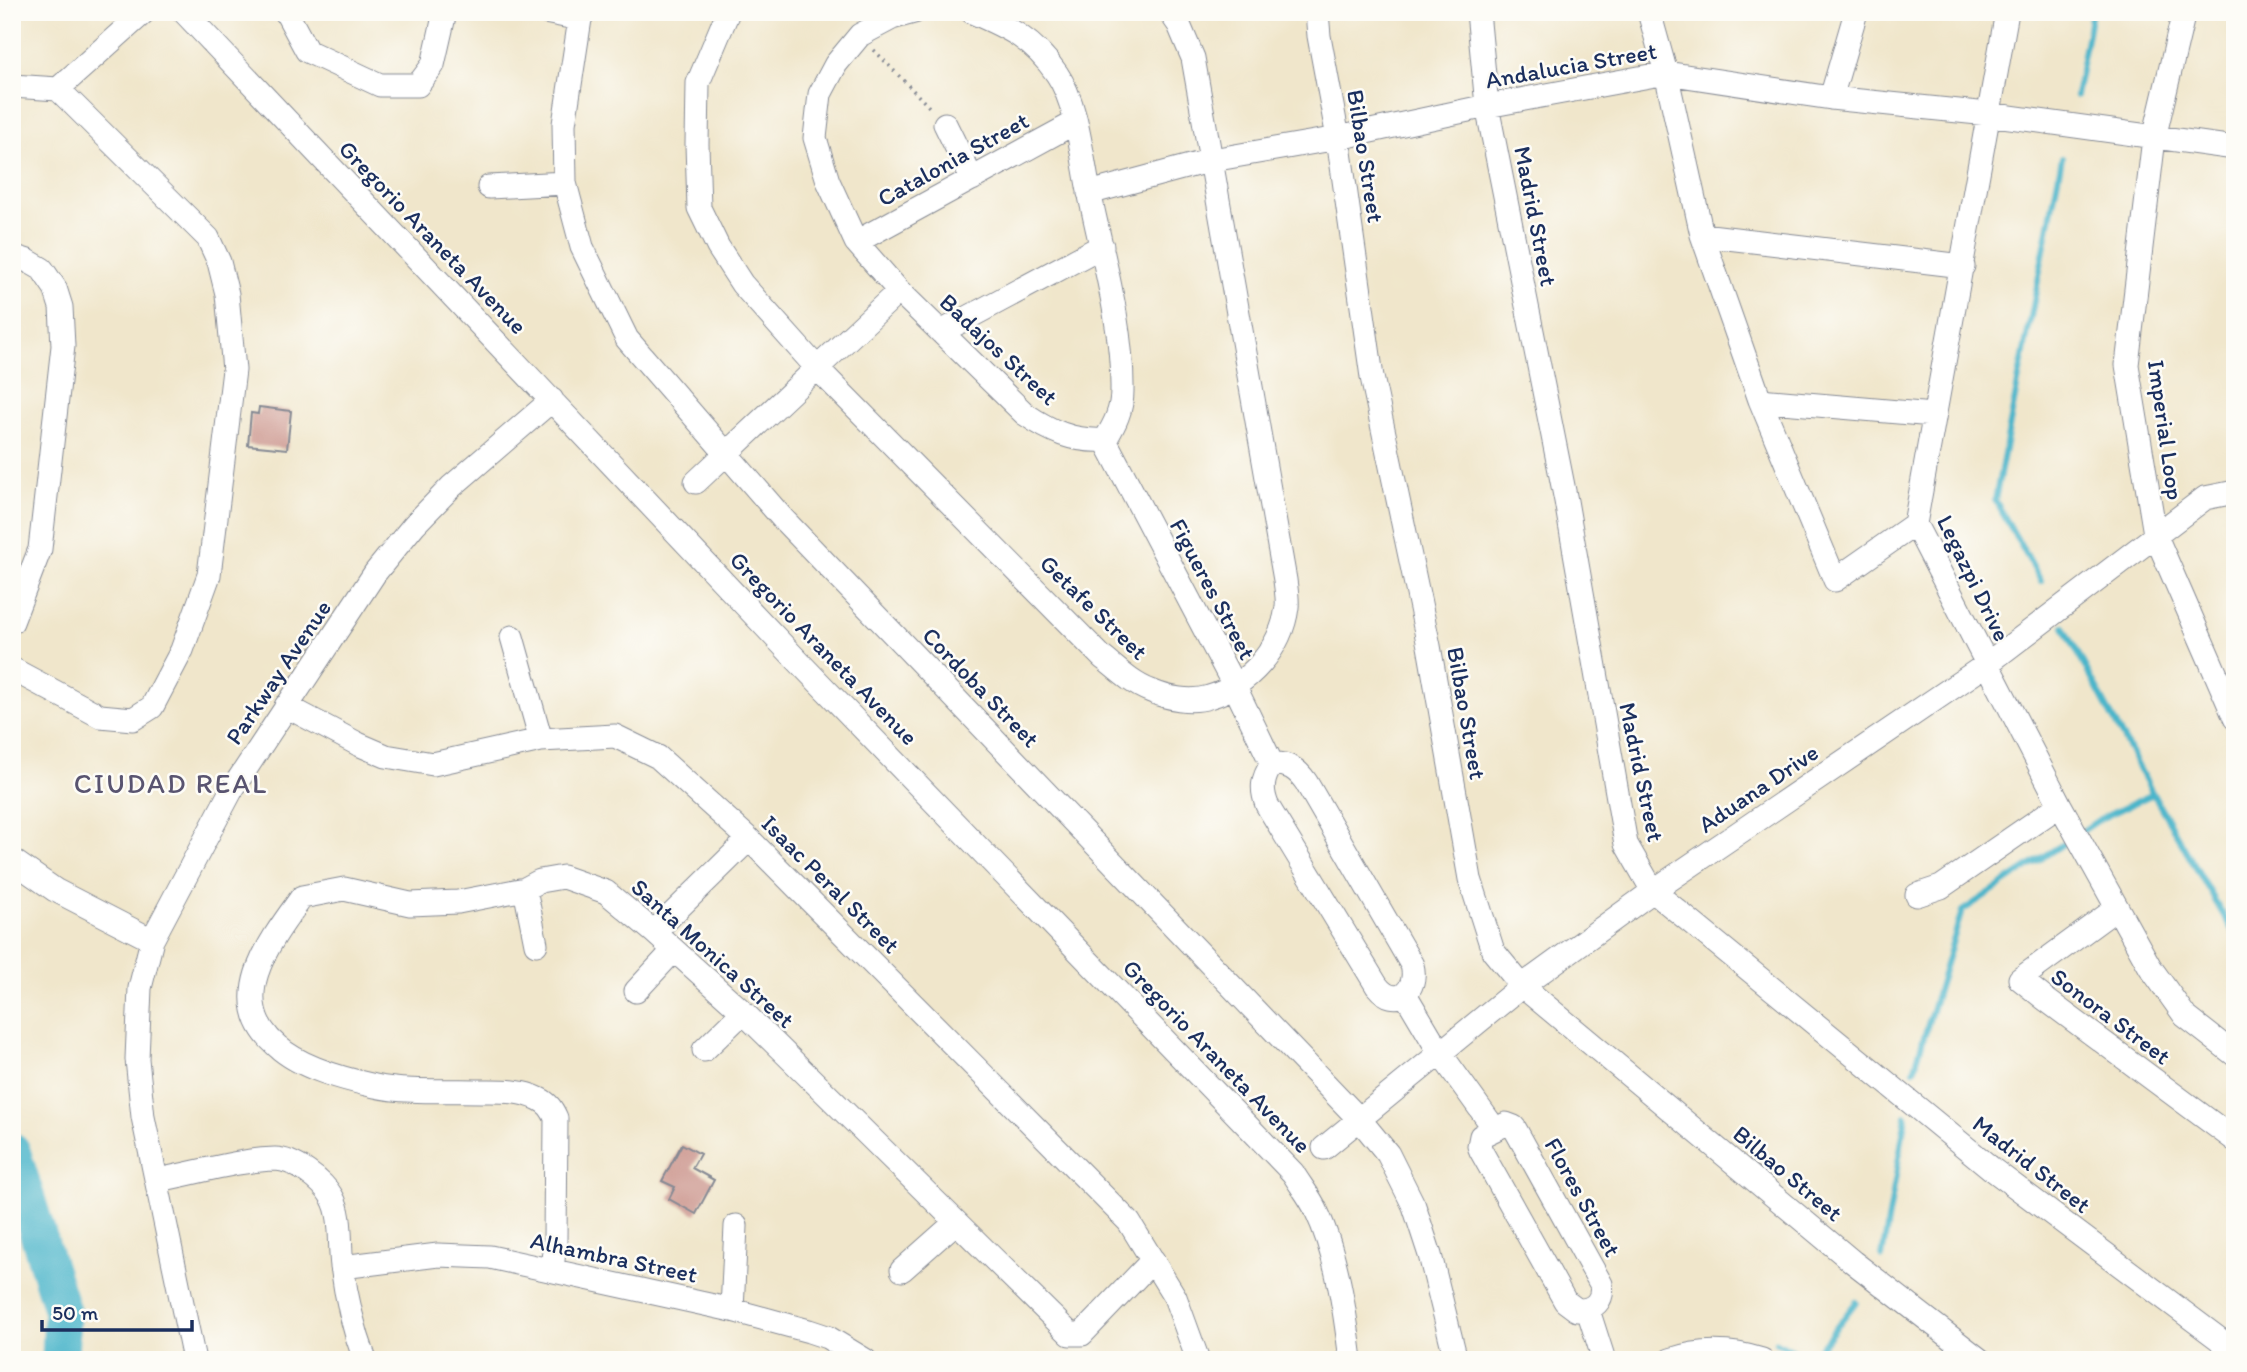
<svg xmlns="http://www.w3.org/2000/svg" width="2247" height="1372" viewBox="0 0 2247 1372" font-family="Itim,sans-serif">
<rect width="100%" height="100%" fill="#fdfcf7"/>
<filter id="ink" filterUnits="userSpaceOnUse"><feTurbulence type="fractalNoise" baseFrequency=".0143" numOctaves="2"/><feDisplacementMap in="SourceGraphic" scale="14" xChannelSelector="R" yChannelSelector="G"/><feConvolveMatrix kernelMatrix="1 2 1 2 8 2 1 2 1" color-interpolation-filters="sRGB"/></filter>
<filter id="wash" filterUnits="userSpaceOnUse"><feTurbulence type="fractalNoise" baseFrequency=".00686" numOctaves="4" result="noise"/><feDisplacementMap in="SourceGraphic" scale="28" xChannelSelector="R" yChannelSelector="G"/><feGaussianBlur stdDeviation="1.57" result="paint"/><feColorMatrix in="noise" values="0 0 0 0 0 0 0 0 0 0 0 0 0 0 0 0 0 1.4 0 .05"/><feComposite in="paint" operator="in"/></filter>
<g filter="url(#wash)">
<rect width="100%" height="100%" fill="#f0e6cb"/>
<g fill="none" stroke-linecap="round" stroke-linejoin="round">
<path stroke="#4cb5ca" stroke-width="6" d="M2076,96l16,-84
M2041,581l-46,-81 67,-342
M2064,627l89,167 82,141
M2081,832l19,-13 53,-25
M1914,1070l48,-159 110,-73
M1882,1257l24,-141
M1777,1342l32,18
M1811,1360l45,-58"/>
<path stroke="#4cb5ca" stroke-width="37" d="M12,1151l50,160 -2,49"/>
</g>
<g id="blocks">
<path fill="#cd9991" d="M259,407l32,4 -4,38 -39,-4 3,-32 7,1z
M682,1144l18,10 -8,14 22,12 -18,34 -27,-15 6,-12 -13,-6z"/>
</g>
</g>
<g filter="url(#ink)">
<use href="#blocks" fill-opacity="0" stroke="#868a94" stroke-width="2"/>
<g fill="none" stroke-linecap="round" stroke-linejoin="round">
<g stroke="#868a94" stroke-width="25">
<path id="minor" d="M184,12l611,646 498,515c7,12 17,24 23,37 21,44 29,102 35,150
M286,12l21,39 73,34h38l15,-20 12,-53
M545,12l35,7
M584,12l-4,7 -16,105 1,59 17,64 45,92 156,180 577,601 28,34 26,52 16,49 26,105
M728,12l-30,71 -1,61 2,64 19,39 24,37 75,84 285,289c15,12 30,27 49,34 16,7 40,12 58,6 39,-11 73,-49 78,-90 1,-8 -1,-18 -2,-27l-92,-522 -14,-33 -9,-13
M914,12l-22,6 -32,17 -24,29 -16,30 -5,44 13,43 28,61 43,49 126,123c25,17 48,28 80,26
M972,12c37,16 61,27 85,62 20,29 25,83 32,117 13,64 34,134 33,200 0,19 -7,33 -17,49
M1317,12l2,24 19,102 34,239 57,269 41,233 23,72 29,35 331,276 127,98
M1478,12l9,94 79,395 60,343 27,47 339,278 243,182
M1649,12l17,61 36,162 58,165 75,180 80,-56
M2007,12l-92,512 145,281 90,162 35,49 50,39
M2184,12l-30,126 -27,227 28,169 80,184
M12,86l46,3 150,149 11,24 8,32 7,76 -25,205 -27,75 -30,57 -19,12 -33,-3 -88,-47
M58,89l86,-77
M1831,98l25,-86
M945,124l27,55
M489,187l76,-4
M1089,193l123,-33 126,-22 149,-32 179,-33 165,25 157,16 247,34
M1702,235l261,31
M856,242l220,-120
M12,256l16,5 14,8 13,19 6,19 2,39 -23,203 -28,73
M941,332l161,-86
M1760,400l173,15
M1105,440l130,247 37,77
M696,482l203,-191
M512,637l29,103
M286,706l72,38 28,12 47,8 108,-24 74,-4 43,21 91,82 380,383 46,75 23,63
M1272,764c16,-1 25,5 34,18l106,183c7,25 -16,45 -35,21l-110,-181c-6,-16 -5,-26 5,-41z
M12,860l43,30 97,50
M525,889l11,55
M1917,895l24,-8 119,-82
M2117,908l-97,71 25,20 190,141
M654,932l95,-93
M636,991l38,-41
M1405,994l35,59 54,75
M704,1050l39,-38
M1506,1124l8,3 87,157c3,16 -7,27 -24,26l-12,-9 -84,-150 -2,-5 2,-10z
M1324,1148l198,-162 131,-95 334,-227 218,-166 30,-6
M158,1180c38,-7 79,-20 117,-21 19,0 48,22 57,38 11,19 7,47 10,69 4,31 12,64 23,94
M342,1267l96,-12 52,2 242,53 77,21 18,6 38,23
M552,1270l3,-29 1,-123c-4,-9 -8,-15 -17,-19 -18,-9 -38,-8 -58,-8 -32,-1 -75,2 -106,-5 -32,-7 -74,-18 -98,-40 -53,-46 -7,-105 25,-149l42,-8 66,15 48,-2 67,-13 15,-8 23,-4 43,15 48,40 89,80 327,322h12l71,-74
M902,1270l53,-47
M732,1310l4,-84
M1588,1310l16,50
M194,1360l-51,-243 -6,-58 3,-71 12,-48 79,-149 144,-218 39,-48 37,-38 101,-87
M1670,1360c32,-11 61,-10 92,0"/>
</g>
<path stroke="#868a94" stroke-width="3.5" stroke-dasharray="2 5" stroke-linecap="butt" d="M840,12l8,9
M874,50l58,60"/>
<use href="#minor" stroke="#fff" stroke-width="23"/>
</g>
</g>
<g text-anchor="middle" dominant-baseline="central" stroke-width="5" stroke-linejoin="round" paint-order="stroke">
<g font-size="24" fill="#1b2f5e" stroke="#fdfcf7">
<text transform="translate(1571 65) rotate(-10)">Andalucia Street</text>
<text transform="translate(1366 156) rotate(81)">Bilbao Street</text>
<text transform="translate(953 159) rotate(-29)">Catalonia Street</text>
<text transform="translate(1536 216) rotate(79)">Madrid Street</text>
<text transform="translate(433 237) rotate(46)">Gregorio Araneta Avenue</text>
<text transform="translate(999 349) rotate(43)">Badajos Street</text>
<text transform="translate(2166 430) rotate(82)">Imperial Loop</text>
<text transform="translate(1974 578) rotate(64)">Legazpi Drive</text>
<text transform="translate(1213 589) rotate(62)">Figueres Street</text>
<text transform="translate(1094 607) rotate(44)">Getafe Street</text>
<text transform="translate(824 648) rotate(46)">Gregorio Araneta Avenue</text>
<text transform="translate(278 672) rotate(-56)">Parkway Avenue</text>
<text transform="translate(981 687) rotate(46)">Cordoba Street</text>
<text transform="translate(1467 713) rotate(80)">Bilbao Street</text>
<text transform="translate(1642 772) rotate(78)">Madrid Street</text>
<text transform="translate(1758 788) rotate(-34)">Aduana Drive</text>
<text transform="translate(831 884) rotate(45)">Isaac Peral Street</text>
<text transform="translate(713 953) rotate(42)">Santa Monica Street</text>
<text transform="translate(2111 1016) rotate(37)">Sonora Street</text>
<text transform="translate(1217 1056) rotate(46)">Gregorio Araneta Avenue</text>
<text transform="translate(2032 1164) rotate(38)">Madrid Street</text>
<text transform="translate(1788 1173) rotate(40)">Bilbao Street</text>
<text transform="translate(1583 1197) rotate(61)">Flores Street</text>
<text transform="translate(614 1257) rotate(12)">Alhambra Street</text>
</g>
<g font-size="28" letter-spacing="2" fill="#595470" stroke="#fdfcf7">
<text x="171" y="783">CIUDAD REAL</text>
</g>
</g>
<rect width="2247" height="1372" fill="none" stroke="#fdfcf7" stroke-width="42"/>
<path d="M42 1320v10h150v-10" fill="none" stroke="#1b2f5e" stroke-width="3.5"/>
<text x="52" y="1320" font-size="21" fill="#1b2f5e" stroke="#fdfcf7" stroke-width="5" paint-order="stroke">50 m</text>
</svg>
